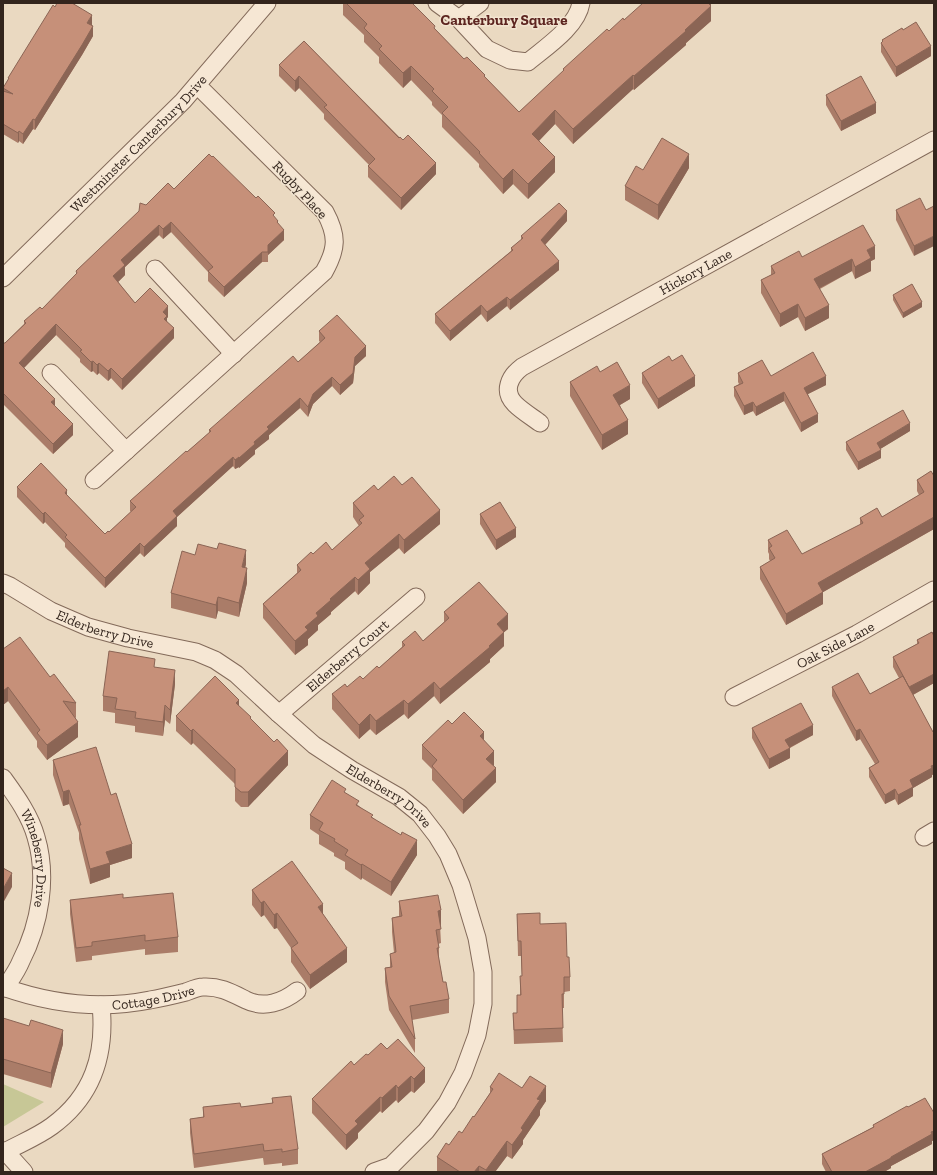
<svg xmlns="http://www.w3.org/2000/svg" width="937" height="1175" viewBox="0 0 937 1175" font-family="'Zilla Slab',serif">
<rect width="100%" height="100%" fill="#ead9c1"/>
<path fill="#c7c796" d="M3,1084l41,18 -41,25z"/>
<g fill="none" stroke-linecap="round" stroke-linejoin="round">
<g stroke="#836a5a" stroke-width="19">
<g id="street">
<path d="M437,3l22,16 28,30 23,11 18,2c18,-15 49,-35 53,-59"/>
<path d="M459,19l21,-16"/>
<path d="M155,269l79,85"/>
<path id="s1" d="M3,278l180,-177 84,-98"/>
<path d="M51,373l75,78"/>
<path id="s2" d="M540,423c-8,-6 -18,-12 -25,-19 -13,-13 -5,-28 7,-37l412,-227"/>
<path d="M94,480l230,-208c13,-23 14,-36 1,-60l-128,-127"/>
<path id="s3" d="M3,583l7,3 41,25 37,16 40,11 68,14 19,8 21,14 43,40 35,31 38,25 47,27 21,17 17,22 11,18 13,31 16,53 6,34v32l-6,31 -14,38 -16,30 -21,28 -35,35 -17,6"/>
<path id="s4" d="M734,697l123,-63 77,-44"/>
<path id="s5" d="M279,714l137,-117"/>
<path id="s6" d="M3,778c13,18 27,37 33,59 12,40 4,87 -15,124 -4,10 -10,18 -16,27"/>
<path d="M924,837l10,-6"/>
<path id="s7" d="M3,987c48,17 97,23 147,13 12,-2 24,-5 36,-8 5,-2 12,-5 17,-5 17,-1 29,6 43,13 18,9 37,2 51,-9"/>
<path d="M5,1151l19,21"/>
<path d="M3,1153c16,-9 34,-16 49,-27 41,-30 54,-71 49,-121"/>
</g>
</g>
<use href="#street" stroke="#f6e7d4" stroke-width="17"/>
</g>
<path fill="#aa7c68" d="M342,3h70l23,26 29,30 21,18 34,35 44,-40v-3l46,-38 15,-11 87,-17v18l-25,22v2l-52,45 -1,-1 -60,55 -18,-20 -16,17 16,31 -27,27 -15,-15 -10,10 -24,-27v-3l-37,-37v-12l-10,-10v-3l-21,-22 -8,8 -24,-25v-6l-15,-15v-7l-21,-20v-11z
M55,7l37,18v1l1,10 -11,19 -47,75 -2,-1 -10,15 -4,-3 -1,2 -15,-9v-46l5,-8v-2z
M903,30l28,26 -35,21 -15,-25v-9l1,-1v-2z
M304,41l132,133 -35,36 -33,-33v-11l1,-1 -45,-46v-5l-25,-26 -4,4 -16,-16v-11z
M826,95l50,18 -35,18 -15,-26z
M689,168l-31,52 -33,-20v-14l18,-16z
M174,189l101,29 3,6 6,16 -16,15v7h-6l-38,35 -16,-16v-9l-37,-40 -8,7 -4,-4 -34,32v8l-7,7 17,21 33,14 -1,1v3l7,17 -52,52 -11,-12 -3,3 -9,-8 -2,2 -4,-4 -2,1 -11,-10v-3l-24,-24 -32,33 31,38 18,29 -20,19 -50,-50v-61h2l19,-19v-3l18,-12 34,-35v-3l70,-66z
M896,210h30l-12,46 -18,-36z
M567,221l-22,24 14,25 -49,40 -3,-4 -20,16 -6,-8 -31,27 -15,-18v-9l76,-63v-3l10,-8v-4z
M802,257l73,2 -4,2v10l-16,8 -3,-8 -32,18 9,29 -24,13 -7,-14 -18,10 -19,-34v-13l10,-5v-9z
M893,295l29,12 -19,11 -10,-18z
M319,331l47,25 -11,10 -2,17 -13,12 -8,-9 -19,18 -5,13 -8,-9 -31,27v4l-14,11v4l-16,14v-1l-4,2 -2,-3 -56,51v9l-33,31 -4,-4 -35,35 -40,-41v-4l-20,-21 -2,2 -26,-27v-10l50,8 38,39 4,-2 22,-20 -1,-1v-10l79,-68v-3l89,-68 22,-20 -1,-1z
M672,361l23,25 -37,23 -16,-26v-10z
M600,372l30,27 -10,6 8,29 -26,16 -32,-54v-14z
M738,373l33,3 55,9 -18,9 10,28 -17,10 -17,-31 -28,15 -3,-5 -9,4 -10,-19v-9l5,-3 -1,-2z
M910,431l-30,18 1,9 -23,12 -12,-20v-8z
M931,471l3,58 -111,63v12l-37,21 -26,-46v-12l10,-6 -1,-2v-5l-1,-2v-12l34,14 58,-29v-7l22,-1 37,-22 -2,-4v-11z
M402,485l38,39 -36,30 -5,-6 -29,24v11l-12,12 -3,-4 -24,21v2l-13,11v5l-10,9v6l-13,10 -32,-37v-14l34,-31v-8l16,-11 19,-4 27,-24 -6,-9v-14l25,-13z
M480,514l36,23 -20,13 -16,-26z
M195,555l51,9 -1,4 2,15 -8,34 -21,-6 -2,8 -45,-11v-15z
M444,612l64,17 -4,3v14l-14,13v3l-50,42 -6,-8 -26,23 -4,-5 -28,21 -6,-6 -11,10 -27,-30v-15l31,-15 16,-11 23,-21v-5l21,-1 21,-19z
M932,632l2,51 -21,12 20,37 1,-1v43l-2,1v2l-19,11v8l-15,9 -3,-6 -10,5 -16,-27v-9l6,-4 -15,-25 -4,2 -24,-45v-9l38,7 29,-16 -6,-11v-10l24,-13v-4z
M3,649l47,28 26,26v15l-2,-1 4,20 -31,23 -10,-13v-6l-29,-40 -5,4z
M155,667l20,17 -5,40 -5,-4 -2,16 -28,-4v-6l-20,-3v-10l-12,-2v-15z
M239,706l49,59 -40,42h-7l-6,-6v-17l-42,-41 -2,2 -15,-14v-15z
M452,724l32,16 10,25v1l2,16 -33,32 -31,-34v-11l-10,-10v-14z
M752,728l61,7 -23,13v10l-21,11 -17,-31z
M53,760l58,35 21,63 -22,7v12l-20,7 -11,-45v-6l-10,-29 -6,2 -10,-31z
M346,793l13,13 58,49 -26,41 -29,-18 -1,2 -16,-11v-7l-11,-6v-3l-15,-9v-9l-9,-6v-14z
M934,888v18l-1,-3v-14z
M252,890l71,24 24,48 -37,27 -19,-27v-14l-14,-20 -3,1 -10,-14 -3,2 -9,-12z
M123,898l55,39v15l-33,3v-6l-53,7v4l-16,2 -6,-48v-14z
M399,901l42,24h-1l1,18 -3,1 1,4v12l4,22 6,17v14l-37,7 3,19v14l-26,-43 -4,-28v-14l5,-1v-13l4,-1 -2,-21v-14l7,-2z
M517,914l23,10 27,33 3,20v14l-6,1v16h-2l1,34 -49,2 -1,-31h4v-18h3v-19h2l-1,-20h-3z
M3,1018l60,26 -12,44 -48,-14z
M387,1049l38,33 -11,11 -3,-2 -13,12 -2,-3 -14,13 -2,-2 -22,22v5l-12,12 -34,-37v-14l56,-44z
M490,1087l32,1 24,13 -6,9v5l-17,25v4l-11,15 -5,-3 -12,16h-57l-1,-1v-14l25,-24 12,-16 16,-24z
M272,1098l26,51v15l-16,2v-3l-18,2 -1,-7 -69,10 -4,-35v-14l13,-2v-10h38l31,-4z
M908,1107l26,6v27l-2,1v3l-41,22v2l-7,4h-58l-4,-8v-10l51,-27v-2z"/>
<path fill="#8b6555" d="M705,3h6v18l-25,22v2l-52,45v-14l51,-46z
M92,15v10l-5,8v-10z
M93,26v10l-11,19 -47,75v-10z
M931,46v10l-35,21v-10z
M411,66v14l-8,8v-15z
M633,75v14l-60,55v-15z
M299,76v12l-4,4v-11z
M876,103v10l-35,18v-10z
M555,110v14l-23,24v-14z
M33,119v10l-10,15v-10z
M19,131v10l-1,2v-10z
M689,154v14l-31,52v-15z
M555,157v15l-27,27v-15z
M436,163v11l-35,36v-12z
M513,169v15l-10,10v-15z
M567,211v10l-26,28v-9z
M171,222v10l-8,7v-10z
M159,225v10l-34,32v8l-12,12v-11l8,-16z
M284,230v10l-16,15v7v-17z
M934,236v10l-20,10v-10z
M875,246v13l-4,2v10l-16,8v-12l12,-17z
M262,252v10l-38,35v-10z
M852,259v12l-38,20v-12z
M559,261v9l-49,40v-10z
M507,297v9l-20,16v-10z
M922,302v5l-19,11v-5z
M798,304v13l-18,10v-13z
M481,305v9l-31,27v-10z
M829,305v13l-24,13v-13z
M168,306v11l-1,1v9l-4,-15z
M56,324v11l-37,38v-10z
M174,328v10l-52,52v-11z
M366,346v10l-11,10 -2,17 -13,12v-10l15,-28z
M93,361v10l-2,1v-10z
M99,363v10l-2,2v-10z
M111,368v10l-3,3v-10z
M695,376v10l-37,23v-10z
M826,376v9l-22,11v-8z
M332,377v9l-19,18 -5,13v-10l5,-13z
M630,385v14l-17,10v-14z
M784,392v9l-28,15v-9z
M300,398v10l-31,27v4l-14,11v4l-16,14v-10l28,-31z
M55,399v10l-4,-7z
M753,402v9l-9,4v-9z
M818,414v8l-17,10v-9z
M628,420v14l-26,16v-15z
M910,423v8l-33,20v-8z
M73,424v11l-20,19v-10z
M881,450v8l-23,12v-8z
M233,457v9l-56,51v9l-33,31v-10l29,-36z
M239,457v10l-4,2v-9z
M67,490v10l-2,-7z
M440,510v14l-36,30v-14z
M45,512v10l-2,2v-10z
M934,517v12l-116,66v-12z
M516,528v9l-20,13v-10z
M399,534v14l-29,24v11l-12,12v-15l7,-17z
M140,543v10l-35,35v-10z
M246,550v14l-4,17v-14z
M247,568v15l-8,34v-14z
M355,577v14l-24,21v2l-13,11v5l-10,9v6l-13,10v-14l10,-14 11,-14 14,-14z
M823,592v12l-37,21v-11z
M218,597v14l-2,8v-14z
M508,614v15l-11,9v-14z
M504,632v14l-14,13v3l-50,42v-15z
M175,670v14l-5,40v-14z
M934,674v9l-25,14v-10z
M434,682v14l-26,23v-15z
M8,687v14l-5,4v-14z
M239,700v14l-3,-11z
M404,700v14l-28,21v-14z
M165,705v15l-2,16v-14z
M370,714v15l-11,10v-14z
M78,722v15l-31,23v-15z
M813,725v10l-28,15v-10z
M193,729v14l-2,2v-14z
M860,729v10l-4,2v-10z
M484,732v14l-4,-10z
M790,748v10l-21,11v-10z
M288,751v14l-40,42v-15z
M494,751v14l-8,8v-14z
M934,765v9l-2,1v2l-19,11v8l-15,9v-10l12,-15z
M496,768v14l-33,32v-14z
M895,789v10l-10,5v-9z
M69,790v14l-6,2v-14z
M417,840v15l-26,41v-14z
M132,844v14l-22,7v12l-20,7v-15l16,-17z
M362,864v14l-1,2v-15z
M12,873v14l-9,16v-14z
M264,901v14l-3,2v-14z
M323,904v14l-5,-11z
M441,910v15l-3,1v-15z
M277,913v15l-3,1v-14z
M347,948v14l-37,27v-14z
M63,1030v14l-12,44v-15z
M425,1068v14l-11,11v-14z
M411,1076v15l-13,12v-15z
M396,1085v15l-14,13v-15z
M546,1086v15l-6,9v5l-17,25v4l-11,15v-14l25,-46z
M380,1097v14l-22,22v5l-12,12v-15l9,-14z
M934,1131v9l-2,1v3l-41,22v2l-7,4h-19z
M507,1141v15l-12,16h-9v-2z
M479,1166v6h-5z"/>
<path fill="#c69079" stroke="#8b6555" d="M57,3h15l20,12 -5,8 6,3 -11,19 -47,75 -2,-1 -10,15 -4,-3 -1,2 -15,-9v-33l10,3 -10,-6 6,-10h-1l45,-73 2,2z
M346,3h66l23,23 -1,2 30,31 3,-2 18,18 -1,1 35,36 45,-42 -1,-1 44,-40 2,2 14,-13 1,2 19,-17h65l3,3 -26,24 1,1 -52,45 -1,-1 -60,54 -18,-19 -23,24 23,23 -27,27 -15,-15 -10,10 -24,-26 1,-1 -38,-39 6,-6 -16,-16 2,-2 -23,-23 -8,7 -24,-24 3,-3 -18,-18 3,-4z
M916,22l15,24 -35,21 -15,-24 2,-2 -1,-1 20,-12 1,2z
M304,41l95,97 1,-1 3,3 5,-5 28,28 -35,35 -33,-32 7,-7 -51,-52 3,-2 -28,-29 -4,5 -16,-16z
M861,76l15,27 -35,18 -15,-26z
M662,138l27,16 -31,51 -33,-19 11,-20 7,4z
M209,154l3,3 1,-1 43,42 2,-2 17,17 -2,2 5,6 -1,1 7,8 -16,15v7h-6l-38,35 -16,-16 5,-4 -42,-45 -8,7 -4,-4 -38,35 4,5 -12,11 22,27 15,-15 18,18 -5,6 4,4 -3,3 10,9 -52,51 -11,-11 -3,3 -9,-8 -2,2 -4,-4 -2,1 -11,-11 2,-1 -26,-26 -37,39 36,36 -4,3 22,22 -20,20 -50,-51v-50h2l21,-20 -2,-2 16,-14 2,2 35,-36 -1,-2 63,-60 1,-8 6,2 22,-22 6,6z
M920,198l6,12 8,-4v30l-20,10 -18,-36z
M559,203l8,8 -26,29 18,21 -49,39 -3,-3 -20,15 -6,-7 -31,26 -15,-17 78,-64 -2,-2 12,-10 -2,-2z
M863,225l12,21 -8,4 4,8 -16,9 -3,-8 -38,20 15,26 -24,13 -7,-14 -18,10 -19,-34 14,-7 -4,-7 28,-15 3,6z
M912,284l10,18 -19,11 -10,-18z
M337,315l29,31 -11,11 -2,16 -13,12 -8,-8 -19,17 -5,13 -8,-9 -33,29 2,2 -15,13 1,2 -16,14v-1l-4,3 -2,-3 -60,54 4,5 -33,31 -4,-4 -35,35 -40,-41 2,-2 -22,-23 -2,2 -26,-27 24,-24 26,27 -2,3 31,32 9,9 3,-3 1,1 27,-25 -6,-6 18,-16 38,-34 1,1 24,-21 -2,-1 84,-74 5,6 27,-24 -6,-7z
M813,352l13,24 -22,12 14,26 -17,9 -17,-31 -28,15 -3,-5 -9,4 -10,-19 9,-4 -5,-10 24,-13 9,16z
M682,355l13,21 -37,23 -16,-26 27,-17 3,5z
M617,362l13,23 -17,10 15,25 -26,15 -32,-53 27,-16 3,6z
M903,410l7,13 -33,20 4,7 -23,12 -12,-20z
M931,471l3,5v41l-116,66 5,9 -37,22 -26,-47 15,-9 -6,-10 3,-2 -4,-6 19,-10 15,24 61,-31 -3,-5 17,-10 5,9 42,-25 -7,-12z
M394,476l8,9 10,-8 28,33 -36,30 -5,-6 -34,29 5,6 -12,11 -3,-3 -25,22 1,1 -15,13 2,3 -13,11 3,3 -13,11 -32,-37 38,-34 -4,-5 14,-13 2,2 13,-12 6,8 30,-27 -3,-3 5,-4 -11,-13 21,-18 4,5z
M500,502l16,26 -20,12 -16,-26z
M219,543l27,7 -4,17 5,1 -8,35 -21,-6 -2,8 -45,-12 11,-42 13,4 3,-11 19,5z
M479,582l29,32 -11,10 7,8 -15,14 1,1 -50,42 -6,-7 -26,22 -4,-4 -28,21 -6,-7 -11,11 -27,-31 13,-10 2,3 13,-11 3,3 14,-13 2,2 26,-23 -3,-3 13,-11 8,10 26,-23 -5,-6z
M932,632l2,4v38l-25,13 -16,-30 26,-14 -2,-3z
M20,637l30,40 4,-3 22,29 -13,-2 15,21 -31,23 -10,-12 3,-3 -32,-43 -5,4v-42z
M109,651l46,8 -1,8 21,3 -5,40 -5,-5 -2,17 -28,-4 1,-6 -21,-3 2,-11 -14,-2z
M858,673l12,21 33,-18 30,56 1,-1v34l-3,1 1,2 -22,12 3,7 -15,8 -3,-6 -10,6 -16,-27 10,-6 -19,-33 -4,2 -24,-44z
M215,676l24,24 -3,3 15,14 -1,1 24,24 3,-3 11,12 -40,41h-7l-6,-5v-18l-42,-40 -2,2 -15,-15z
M801,703l12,22 -28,15 5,8 -21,11 -17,-31z
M464,712l20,20 -4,4 14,15 -8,8 10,9 -33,32 -31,-34 5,-6 -15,-15 26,-25 4,4z
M96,747l15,48 5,-2 16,51 -26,8 4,11 -20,6 -11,-44h2l-12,-35 -6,2 -10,-32z
M332,780l14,9 -2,3 15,9 -3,4 17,10 -2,2 30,18 1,-3 15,8 -26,42 -29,-18 -1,1 -16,-10 3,-5 -14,-9 1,-2 -16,-9 4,-7 -13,-8z
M292,861l31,43 -5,3 29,41 -37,27 -19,-27 7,-5 -21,-30 -3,2 -10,-14 -3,2 -9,-13z
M3,868l9,5 -9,16z
M173,893l5,44 -33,4v-6l-53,7v4l-16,2 -6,-48 53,-6v4z
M438,895l3,15 -3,1 3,18 -5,1 3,18h-2l6,34h3l3,17 -39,7 5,33 -26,-43 -4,-28 7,-1 -2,-13 6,-2 -4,-34 10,-2 -3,-15z
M540,913v11l26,-1 1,34h2l1,20h-6v17h-2l1,34 -49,2 -1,-17h4v-18h4l-1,-19h2l-1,-35h-3l-1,-27z
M3,1018l26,8 2,-6 32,10 -12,43 -48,-14z
M398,1039l27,29 -11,11 -3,-3 -13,12 -2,-3 -14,13 -2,-1 -25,24 3,3 -12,11 -34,-36 39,-38 3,4 12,-11 2,1 13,-12 6,6z
M499,1073l23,15 8,-12 16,10 -9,13 3,1 -19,28 2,2 -11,15 -5,-4 -21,29 -7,-4 -5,6h-14l-23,-15 9,-14 3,2 10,-14 3,2 11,-17 1,1 19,-28 -3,-2z
M291,1096l7,53 -16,3v-3l-18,2 -1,-7 -69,10 -4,-35 14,-2 -1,-10 37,-4 1,4 32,-4 -1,-5z
M925,1098l9,15v18l-3,1 1,2 -41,23v1l-26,14h-33l-10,-18 52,-27 -1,-2 34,-19 1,1z"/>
<g text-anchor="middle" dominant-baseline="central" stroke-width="3" stroke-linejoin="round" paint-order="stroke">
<g font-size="14" fill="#33251d" stroke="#f2e4d0">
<text stroke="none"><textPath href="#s1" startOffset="191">Westminster Canterbury Drive</textPath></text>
<text transform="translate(300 190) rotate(47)">Rugby Place</text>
<text stroke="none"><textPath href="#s2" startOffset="273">Hickory Lane</textPath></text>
<text stroke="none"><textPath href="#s3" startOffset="113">Elderberry Drive</textPath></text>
<text stroke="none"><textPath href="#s4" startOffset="114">Oak Side Lane</textPath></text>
<text stroke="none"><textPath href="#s5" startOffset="90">Elderberry Court</textPath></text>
<text stroke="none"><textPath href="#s3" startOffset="449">Elderberry Drive</textPath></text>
<text stroke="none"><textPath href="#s6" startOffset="89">Wineberry Drive</textPath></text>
<text stroke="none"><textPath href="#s7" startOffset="153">Cottage Drive</textPath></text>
</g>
<g font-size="15" font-weight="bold" fill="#5d2520" stroke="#f2e4d0">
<text x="504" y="20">Canterbury Square</text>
</g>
</g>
<rect width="937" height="1175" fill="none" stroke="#33251d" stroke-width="8"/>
</svg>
